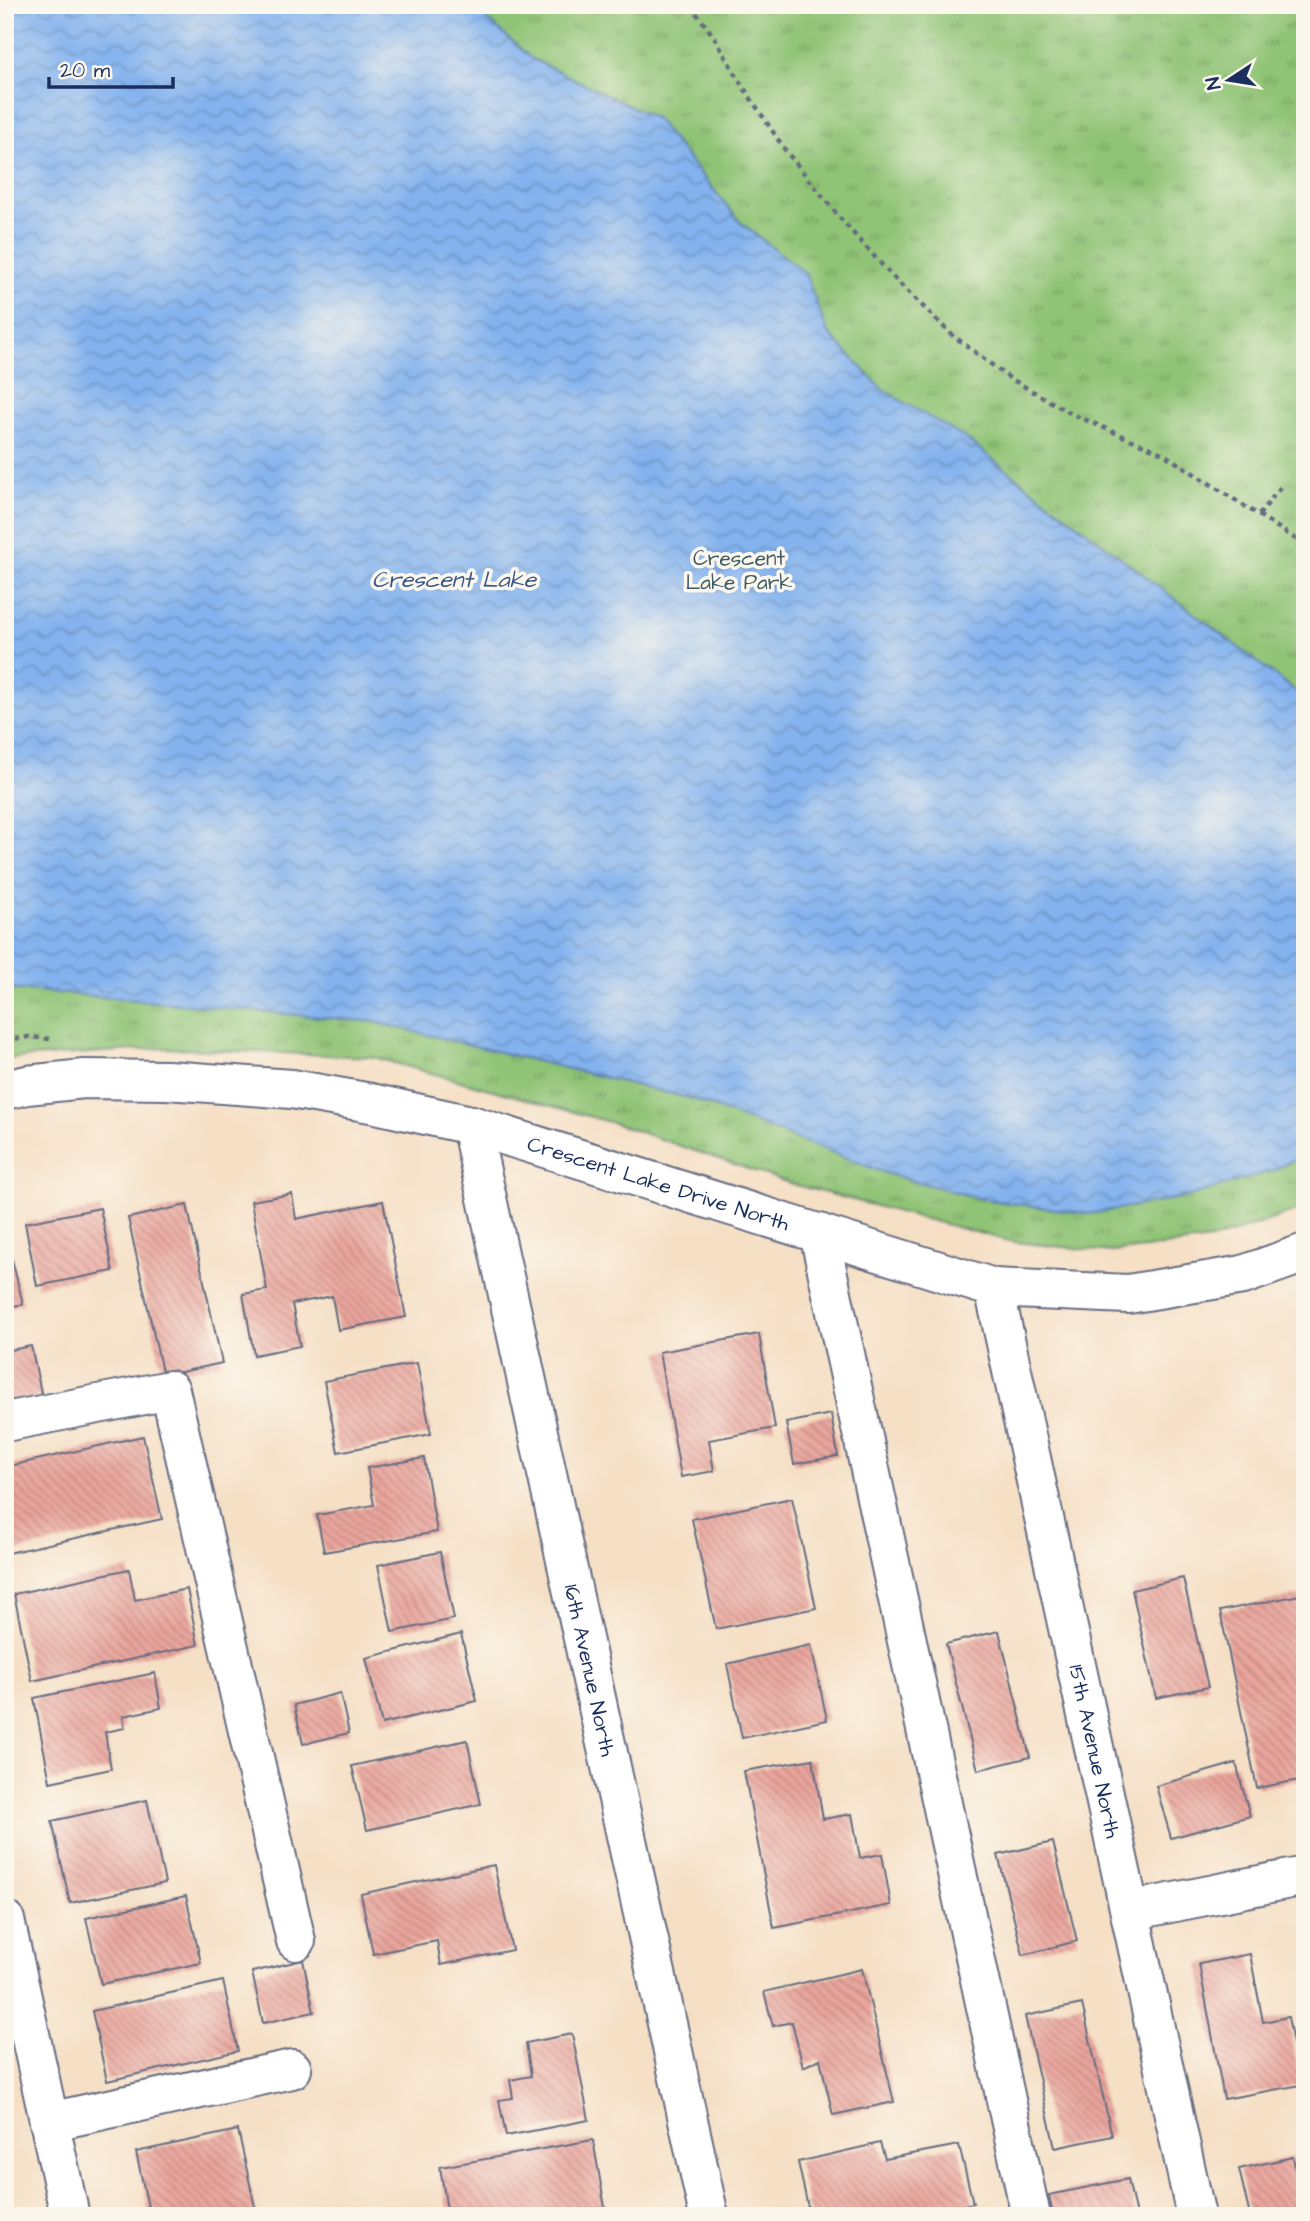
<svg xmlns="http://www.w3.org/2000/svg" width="1310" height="2221" viewBox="0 0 1310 2221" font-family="'Architects Daughter',sans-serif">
<defs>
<pattern id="park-tufts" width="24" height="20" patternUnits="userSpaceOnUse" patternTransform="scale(1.75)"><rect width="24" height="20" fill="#8fc374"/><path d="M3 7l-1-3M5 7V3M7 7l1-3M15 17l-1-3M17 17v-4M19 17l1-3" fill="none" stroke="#749f62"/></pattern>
<pattern id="water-waves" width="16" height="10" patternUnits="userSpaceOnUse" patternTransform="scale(1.75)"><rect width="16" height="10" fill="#83b2ee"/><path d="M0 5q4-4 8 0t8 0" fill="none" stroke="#6a91c4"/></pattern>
<pattern id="building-back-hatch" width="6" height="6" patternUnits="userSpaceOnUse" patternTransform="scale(1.75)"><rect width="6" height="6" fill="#eaa59c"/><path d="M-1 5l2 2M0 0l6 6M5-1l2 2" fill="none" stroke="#bd8782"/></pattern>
</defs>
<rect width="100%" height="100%" fill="#fbf7ec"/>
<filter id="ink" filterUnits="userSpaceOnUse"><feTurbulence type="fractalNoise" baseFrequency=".0143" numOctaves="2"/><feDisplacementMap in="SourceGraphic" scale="14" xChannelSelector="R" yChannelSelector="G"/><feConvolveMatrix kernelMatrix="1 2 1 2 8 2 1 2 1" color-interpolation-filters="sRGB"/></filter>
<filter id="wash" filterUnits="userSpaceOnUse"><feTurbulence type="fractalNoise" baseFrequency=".00686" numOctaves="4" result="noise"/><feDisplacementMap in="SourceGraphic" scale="28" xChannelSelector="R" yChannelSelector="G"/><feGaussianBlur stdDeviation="1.57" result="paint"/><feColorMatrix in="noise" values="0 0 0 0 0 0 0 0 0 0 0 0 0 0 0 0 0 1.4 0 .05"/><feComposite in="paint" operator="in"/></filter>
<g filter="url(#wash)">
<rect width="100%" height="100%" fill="#f5dfc5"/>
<path fill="url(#park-tufts)" stroke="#557969" stroke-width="2" d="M5,5h1300v1203l-94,32 -99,12 -99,-10 -221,-58 -179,-61 -240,-66 -210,-9 -158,11z"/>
<path fill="url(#water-waves)" stroke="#4f70a6" stroke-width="2" d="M5,5h466l61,54 123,59 86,105 64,50 23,60 55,57 82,48 333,255 7,7v454l-31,16 -88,27 -97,17 -107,-15 -94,-25 -195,-75 -318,-77 -349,-32h-21z"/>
<g id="blocks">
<path fill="url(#building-back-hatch)" d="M292,1194l4,25 87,-18 23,116 -68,13 -6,-34 -40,8 8,42 -46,9 -11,-61 24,-4 -16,-89z
M187,1205l35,158 -59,13 -35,-158z
M100,1208l13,63 -76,15 -12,-63z
M5,1231l18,73 -18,4z
M759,1334l16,94 -66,12 5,31 -33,6 -22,-125z
M31,1346l11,51 -37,8v-54z
M417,1363l14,71 -93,18 -14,-71z
M831,1414l7,42 -44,8 -8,-41z
M143,1436l19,83 -154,34 -3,-11v-75z
M424,1458l13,74 -113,20 -7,-37 57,-10 -7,-37z
M792,1498l24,110 -100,21 -24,-110z
M440,1552l14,67 -62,13 -14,-67z
M129,1569l6,31 52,-11 11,56 -166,36 -18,-87z
M1183,1578l25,109 -52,11 -24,-108z
M1305,1594v185l-48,9 -37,-177z
M999,1631l31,126 -52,13 -32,-126z
M461,1634l16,67 -95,23 -16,-66z
M811,1645l16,75 -85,18 -15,-74z
M155,1673l6,35 -38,8 2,12 -20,4 6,37 -61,13 -16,-84z
M340,1693l9,40 -46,11 -9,-39z
M467,1740l14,64 -114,26 -15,-64z
M813,1759l10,60 29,-5 8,44 22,-4 9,51 -117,23 -30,-157z
M1236,1763l14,53 -79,22 -15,-52z
M147,1800l18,83 -95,20 -18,-82z
M1053,1842l24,99 -54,14 -25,-100z
M494,1865l18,85 -71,15 -4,-24 -64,13 -12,-60z
M186,1896l15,67 -100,21 -15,-66z
M1250,1954l13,68 25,-5 13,68 -77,14 -25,-135z
M303,1960l11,52 -51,11 -11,-51z
M862,1969l32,133 -61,13 -13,-56 -17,8 -11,-45 -19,4 -9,-34z
M223,1981l15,70 -131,30 -15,-70z
M1082,2004l30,132 -57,12 -30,-132z
M572,2034l17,86 -83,16 -7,-36 14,-2 -3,-18 21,-4 -5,-33z
M238,2130l19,86h-107l-14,-64z
M593,2140l12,68 -44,8h-113l-8,-49z
M880,2143l5,16 74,-14 14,58 -55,13h-108l-12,-54z
M1293,2157l12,59h-55l-11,-47z
M1128,2179l8,37h-83l-4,-21z"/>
</g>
</g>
<g filter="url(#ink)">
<use href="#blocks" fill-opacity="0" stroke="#676d82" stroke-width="2"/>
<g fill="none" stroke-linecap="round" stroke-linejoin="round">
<g stroke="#676d82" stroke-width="42">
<g id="minor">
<path id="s1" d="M5,1090l22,-5 57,-6 83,1 125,9 79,14 100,22 523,163 134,6 115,-19 62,-22"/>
<path id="s2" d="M471,1125l238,1091"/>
<path d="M819,1233l212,983"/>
<path id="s3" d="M994,1288l202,928"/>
<path d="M5,1422l165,-32 126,551"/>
<path d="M1130,1911l175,-35"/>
<path d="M5,1920l65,296"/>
<path d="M49,2122l243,-53"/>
</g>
</g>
<path stroke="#676d82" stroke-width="4.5" stroke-dasharray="5 5" stroke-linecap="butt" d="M690,5l25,33 23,41 47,71 60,74 48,53 58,57 57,43 64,37 90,39 143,92
M1259,515l24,-31
M5,1040l24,-3 21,2"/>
<use href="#minor" stroke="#fff" stroke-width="38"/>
</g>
</g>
<g text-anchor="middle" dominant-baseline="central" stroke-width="7" stroke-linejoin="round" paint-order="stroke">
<g font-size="21" fill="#3e5b65" stroke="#fbf7ec">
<text x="739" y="558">Crescent<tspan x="739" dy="24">Lake Park</tspan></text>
</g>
<g font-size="21" fill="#1b2f5e" stroke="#fbf7ec">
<text stroke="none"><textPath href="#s1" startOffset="667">Crescent Lake Drive North</textPath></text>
<text stroke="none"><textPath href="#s2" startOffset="558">16th Avenue North</textPath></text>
<text stroke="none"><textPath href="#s3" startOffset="474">15th Avenue North</textPath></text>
</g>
<g font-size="23" font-style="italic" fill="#3a5689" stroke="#fbf7ec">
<text x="454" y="580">Crescent Lake</text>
</g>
</g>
<rect width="1310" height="2221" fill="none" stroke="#fbf7ec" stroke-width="28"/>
<g transform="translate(1229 80) rotate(258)" stroke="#fbf7ec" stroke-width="5" paint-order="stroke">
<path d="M0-5L12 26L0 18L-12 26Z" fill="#1b2f5e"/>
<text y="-10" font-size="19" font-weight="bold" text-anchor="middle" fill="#1b2f5e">N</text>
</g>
<path d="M49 77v10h124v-10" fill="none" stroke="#1b2f5e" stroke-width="3.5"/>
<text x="60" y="77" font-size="21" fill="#1b2f5e" stroke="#fbf7ec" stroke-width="5" paint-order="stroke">20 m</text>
</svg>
